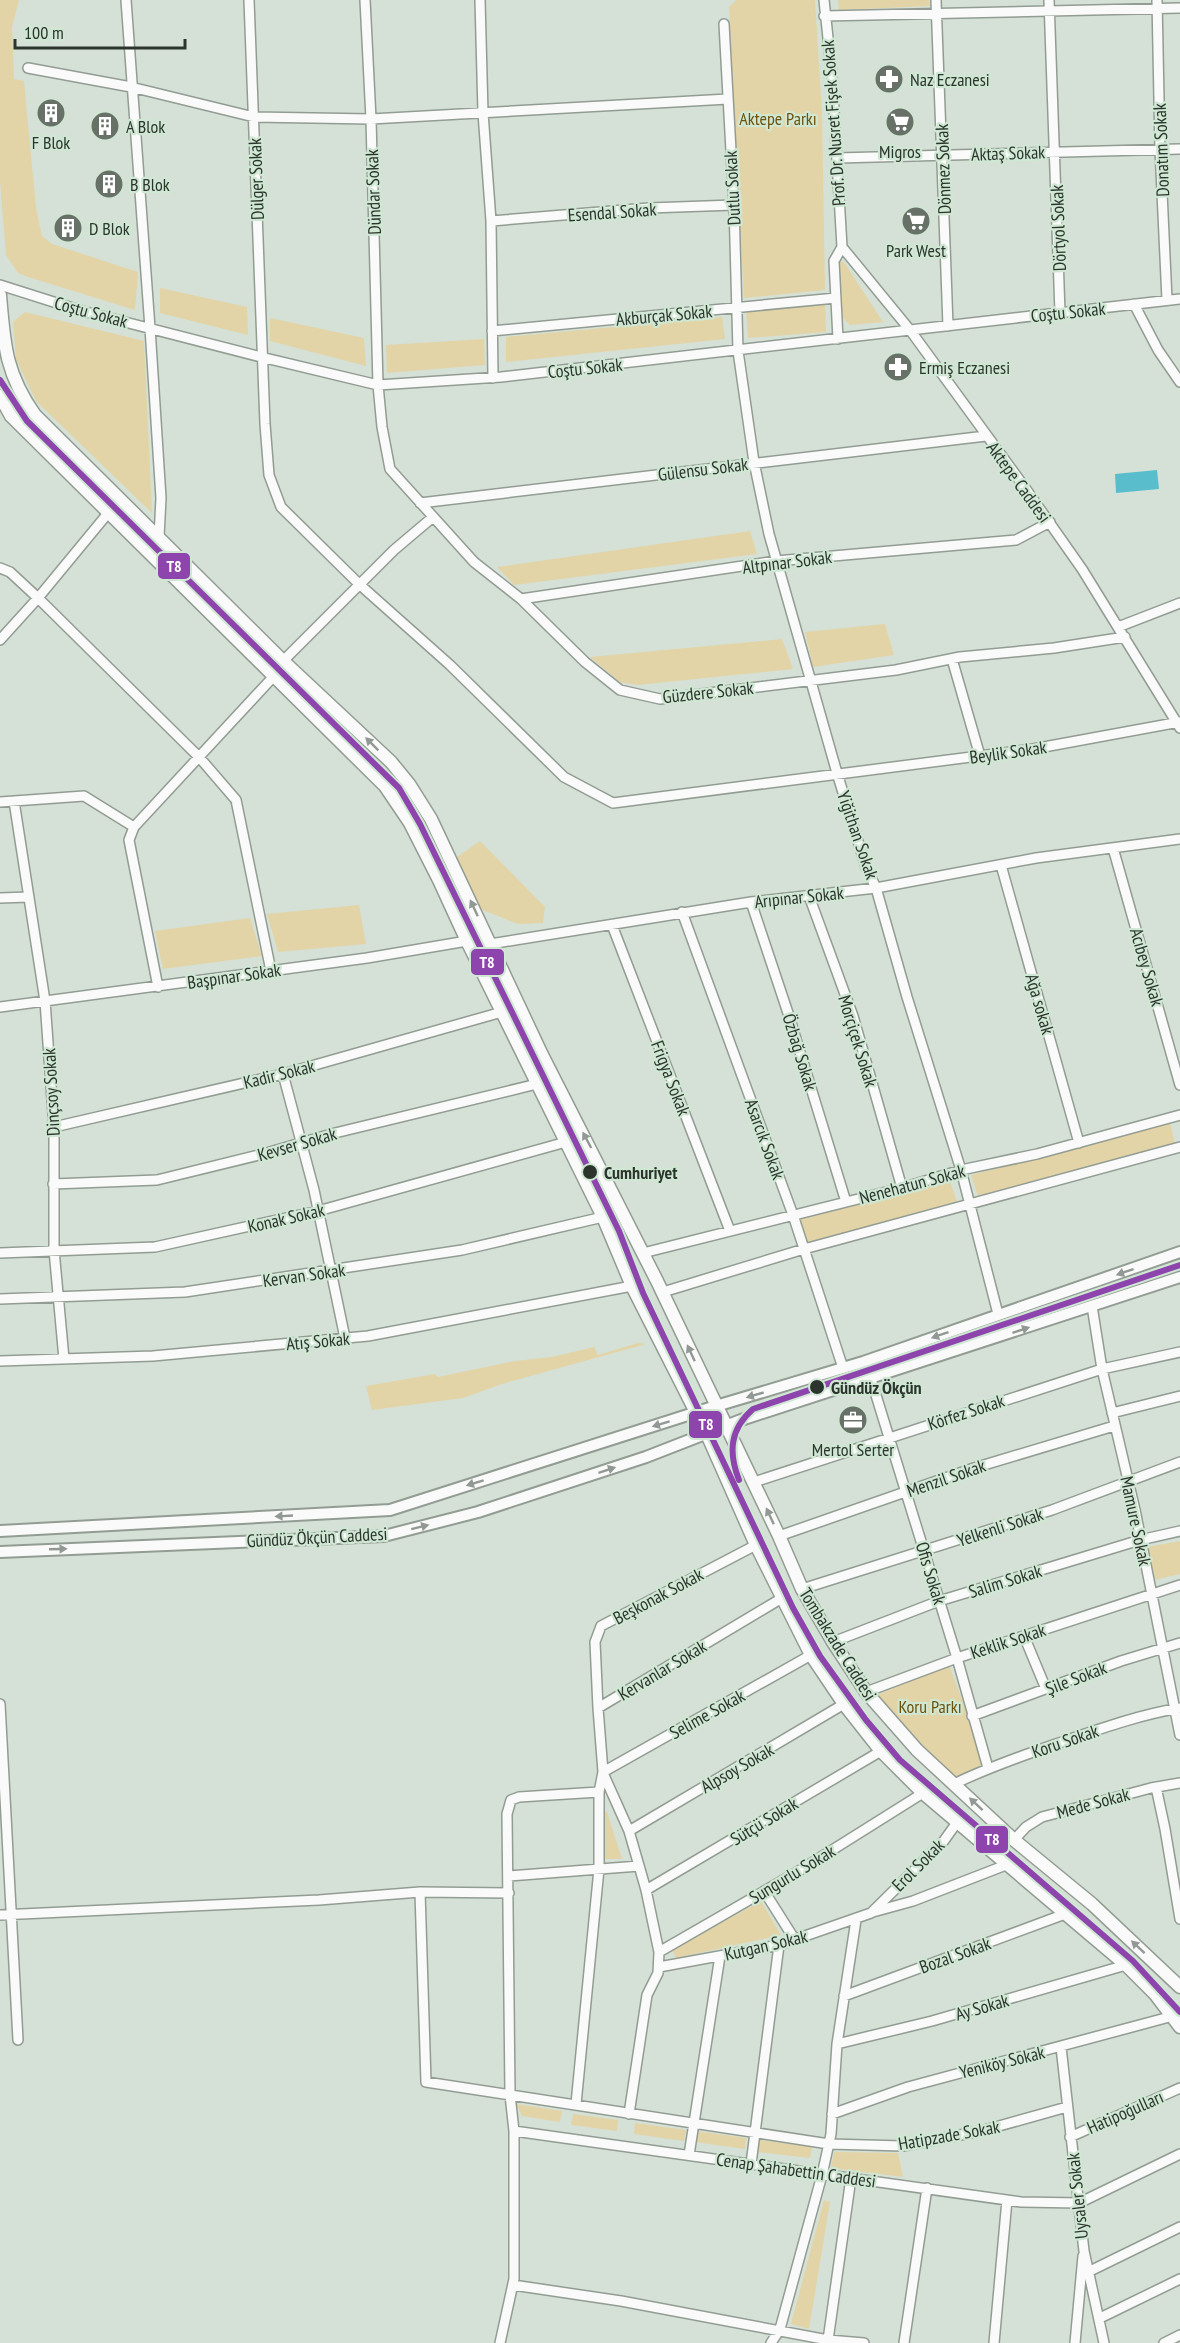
<svg xmlns="http://www.w3.org/2000/svg" width="1180" height="2343" viewBox="0 0 1180 2343" font-family="'PT Sans Narrow',sans-serif">
<rect width="100%" height="100%" fill="#d5e1d6"/>
<path fill="#e2d4a6" d="M0,0h19l-7,27 2,52 10,2 12,127 6,28 10,8 86,28 -3,38 -107,-33 -10,-4 -12,-18 -6,-74z
M736,0h79l7,113 3,177 -81,8 -15,-291z
M838,0h91l1,6 -91,4z
M838,262h6l39,60 -33,3 -10,-10z
M160,288l87,19 1,28 -88,-22z
M825,304l1,28 -78,6 -2,-28z
M25,312l119,29 8,172 -116,-112 -20,-42 -3,-37z
M722,317l3,22 -219,23v-25z
M270,318l94,20 2,28 -96,-25z
M484,339l1,26 -98,8 -1,-28z
M750,531l7,23 -243,31 -17,-18z
M885,624l9,31 -81,12 -8,-35z
M782,639l11,30 -156,16 -17,-3 -30,-25z
M480,841l65,66 -2,16 -25,1 -38,-15 -23,-52z
M359,905l7,39 -88,8 -11,-38z
M250,918l12,38 -99,13 -8,-38z
M1170,1123l5,21 -197,52 -7,-21z
M950,1181l7,21 -152,41 -6,-23z
M638,1343l8,1 -144,40 -39,14 -91,12 -6,-24 69,-12 3,3 77,-16 37,-4 42,-10 4,8z
M1180,1541v33l-26,6 -7,-33z
M949,1665l37,98 -33,15 -76,-83z
M602,1812h5l15,47h-18z
M761,1901l20,34 -105,23 -4,-8z
M516,2104l46,7 -2,11 -38,-6z
M573,2114l45,6 -1,11 -46,-6z
M635,2123l51,7 -2,11 -50,-7z
M696,2131l50,7 -1,11 -50,-7z
M760,2140l52,7 -2,11 -52,-6z
M834,2152l64,1 5,24 -72,-9z
M824,2200l6,2 -21,127 -18,-5z"/>
<path fill="#5abdcc" d="M1157,470l2,19 -43,4 -1,-19z"/>
<g fill="none" stroke-linecap="round" stroke-linejoin="round">
<g stroke="#929c93" stroke-width="12">
<path id="minor" d="M126,0l24,328 11,170 -2,39
M249,0l16,424 4,51 12,32 78,77 91,81 114,112 49,26 420,-54 147,-27
M365,0l6,119 7,266 4,42 8,42 84,93 47,37 64,63 35,28 40,9 236,-29 64,-13 94,-9 71,-11
M480,0l3,113 8,108 2,157
M824,0l8,76 10,171
M936,0l12,326
M1049,0l11,313
M1157,0l3,149 7,151
M824,16l356,-8
M724,24l10,181 4,146 16,111 15,72 68,239 29,94 10,21 31,109 54,173 37,144
M28,68l103,19 123,30 117,2 357,-20
M837,158l343,-9
M491,221l158,-13 85,-3
M842,247l68,83 113,155 59,84 98,159
M0,285l82,26 179,46 117,28 123,-8 679,-78
M1134,304l24,46 22,32
M492,331l344,-33
M838,339l-4,-78 8,-14
M420,503l566,-67
M0,568l10,4 28,26 161,159 37,43 35,171
M521,599l255,-38 240,-21 34,-18
M1118,627l62,-24
M0,640l38,-42 71,-86
M952,659l28,97
M283,661l111,-111 39,-33
M14,801l31,200 9,126v123l10,109
M0,802l84,-6 50,31
M1113,848l67,237
M1001,865l78,278
M809,896l44,120 49,172
M0,898l29,-1
M751,902l37,111 58,189
M682,912l111,303 50,153
M612,925l118,306
M490,944l261,-42 125,-14 160,-30 144,-19
M158,987l-29,-147 5,-13 140,-151
M0,1007l367,-49 100,-17
M283,1074l31,116 31,148
M54,1127l229,-53 219,-62
M53,1184l104,-4 106,-26 72,-21 202,-49
M0,1253l155,-6 163,-36 248,-69
M643,1253l259,-65 59,-18 76,-16 143,-39
M663,1292l141,-43 376,-102
M0,1299l185,-7 277,-42 141,-33
M1092,1306l10,63 33,141 45,225
M0,1361l153,-5 215,-20 264,-50
M871,1379l86,279 31,110
M1112,1413l68,-17
M754,1482l348,-113 78,-17
M779,1536l195,-68 140,-42
M802,1589l250,-79 128,-48
M1024,1636l22,53
M833,1642l106,-41 201,-61 40,-9
M866,1692l91,-34 223,-73
M0,1704l18,336
M598,1708l-3,-66 6,-16 155,-81
M972,1716l149,-55 59,-18
M603,1772l208,-117
M603,1773l26,58 17,59 13,62 -1,21 -11,22 -18,119
M954,1784c33,-16 67,-28 102,-40 41,-14 82,-29 124,-36
M1156,1787l9,42 15,90
M629,1831l215,-127
M1014,1840l12,-13 16,-10 109,-29 29,-5
M509,1876l130,-10
M646,1890l235,-139
M764,1891l31,49
M420,1892l6,190 403,62 74,2 78,-15 86,-24
M873,1912l40,-11 93,-36
M0,1915l319,-15 101,-8 89,1
M659,1952l135,-78 129,-81
M659,1967l120,-22 92,-32 72,-71 15,-21
M844,1996l221,-82
M837,2044l95,-23 194,-56
M1061,2047l23,204 20,92
M576,2104l23,-235v-77l4,-20 -5,-64 184,-110
M832,2114l76,-27 265,-71
M514,2131l507,71 58,1 101,-49
M1070,2137l110,-49
M689,2155l31,-199
M751,2164l28,-219
M1090,2271l90,-44
M513,2285l108,16 207,39 36,3
M1100,2318l80,-39
M828,2340l23,-162
M500,2343l14,-64v-148l-4,-36 -3,-281 4,-14 8,-3 80,-5
M771,2343l9,-14 42,-154 9,-41 6,-90 19,-124
M904,2343l23,-155
M994,2343l13,-143
M1075,2343l8,-87
M1164,2343l16,-8"/>
</g>
<g stroke="#929c93" stroke-width="14">
<path id="tertiary" d="M0,1531l390,-21 326,-104 147,-44 317,-110
M0,1552l384,-16 94,-24 168,-55 95,-37 439,-143"/>
</g>
<g stroke="#929c93" stroke-width="15">
<path id="secondary" d="M0,295c4,48 5,78 35,120l248,246 108,101 18,22 22,35 111,236 115,226 122,255 23,53 31,53 33,50 51,58 97,90 78,64 88,83
M0,396l11,20 374,370 25,37 29,57 28,61 136,276 29,69 74,146 50,113 55,110 33,49 37,47 42,42 203,172 29,29 25,33"/>
</g>
<use href="#minor" stroke="#f9faf9" stroke-width="9"/>
<use href="#tertiary" stroke="#f9faf9" stroke-width="10"/>
<use href="#secondary" stroke="#f9faf9" stroke-width="12"/>
<g stroke="#cfe7d3" stroke-width="10">
<path id="tram-1" d="M0,380l27,41 372,367 21,36 199,407 24,62 150,315 27,48 46,64 34,40 233,201 47,51
M739,1480c-11,-28 -9,-51 14,-71l427,-144"/>
</g>
<use href="#tram-1" stroke="#8e44ad" stroke-width="6"/>
</g>
<defs><path id="oneway-solid" d="M-6-.8H1V-3.2L6.5 0L1 3.2V.8H-6Z" transform="scale(1.5)"/></defs>
<g fill="#929893">
<use href="#oneway-solid" transform="translate(372 744) rotate(-135)"/>
<use href="#oneway-solid" transform="translate(474 908) rotate(-115)"/>
<use href="#oneway-solid" transform="translate(587 1140) rotate(-118)"/>
<use href="#oneway-solid" transform="translate(1125 1272) rotate(161)"/>
<use href="#oneway-solid" transform="translate(1021 1330) rotate(-18)"/>
<use href="#oneway-solid" transform="translate(940 1335) rotate(161)"/>
<use href="#oneway-solid" transform="translate(691 1353) rotate(-115)"/>
<use href="#oneway-solid" transform="translate(755 1395) rotate(164)"/>
<use href="#oneway-solid" transform="translate(661 1424) rotate(163)"/>
<use href="#oneway-solid" transform="translate(607 1470) rotate(-18)"/>
<use href="#oneway-solid" transform="translate(475 1483) rotate(163)"/>
<use href="#oneway-solid" transform="translate(284 1516) rotate(177)"/>
<use href="#oneway-solid" transform="translate(770 1516) rotate(-115)"/>
<use href="#oneway-solid" transform="translate(420 1527) rotate(-14)"/>
<use href="#oneway-solid" transform="translate(58 1549) rotate(-2)"/>
<use href="#oneway-solid" transform="translate(976 1804) rotate(-137)"/>
<use href="#oneway-solid" transform="translate(1138 1947) rotate(-137)"/>
</g>
<defs>
<g id="pharmacy-disc" transform="scale(1.5)"><circle r="9.5" fill="#677168" stroke="#cfe7d3"/><path d="M-2-6h4v4h4v4h-4v4h-4v-4h-4v-4h4Z" fill="#fff"/></g>
<g id="building-disc" transform="scale(1.5)"><circle r="9.5" fill="#677168" stroke="#cfe7d3"/><path d="M-4-6H4V6H1V3H-1V6H-4ZM-2.5-4.3h1.7v1.8h-1.7ZM.8-4.3h1.7v1.8H.8ZM-2.5-1h1.7V.8h-1.7ZM.8-1h1.7V.8H.8Z" fill="#fff"/></g>
<g id="supermarket-disc" transform="scale(1.5)"><circle r="9.5" fill="#677168" stroke="#cfe7d3"/><path d="M-6-5.5h2.5l.6 2H6L4.5 2H-2.5L-4.4-4H-6ZM-1.5 3.2a1.3 1.3 0 1 0 .1 0ZM3 3.2a1.3 1.3 0 1 0 .1 0Z" fill="#fff"/></g>
<g id="office-disc" transform="scale(1.5)"><circle r="9.5" fill="#677168" stroke="#cfe7d3"/><path d="M-6-3h4V-5.5h4V-3h4V5H-6ZM-1-4.5V-3h2v-1.5ZM-6 0V1H6V0Z" fill="#fff"/></g>
</defs>
<g fill-rule="evenodd">
<use href="#pharmacy-disc" x="889" y="79"/>
<use href="#building-disc" x="51" y="113"/>
<use href="#supermarket-disc" x="900" y="122"/>
<use href="#building-disc" x="105" y="126"/>
<use href="#building-disc" x="109" y="184"/>
<use href="#supermarket-disc" x="916" y="221"/>
<use href="#building-disc" x="68" y="228"/>
<use href="#pharmacy-disc" x="898" y="367"/>
<use href="#office-disc" x="853" y="1420"/>
</g>
<g fill="#2c352d" stroke="#cfe7d3" stroke-width="2">
<circle cx="590" cy="1172" r="8"/>
<circle cx="817" cy="1387" r="8"/>
</g>
<g text-anchor="middle" dominant-baseline="central" stroke-width="4.5" stroke-linejoin="round" paint-order="stroke">
<g font-size="18" fill="#2c352d" stroke="#cfe7d3" text-anchor="start">
<text x="910" y="79">Naz Eczanesi</text>
<text x="126" y="126">A Blok</text>
<text x="51" y="142" text-anchor="middle">F Blok</text>
<text x="900" y="151" text-anchor="middle">Migros</text>
<text x="130" y="184">B Blok</text>
<text x="89" y="228">D Blok</text>
<text x="916" y="250" text-anchor="middle">Park West</text>
<text x="919" y="367">Ermiş Eczanesi</text>
<text x="853" y="1449" text-anchor="middle">Mertol Serter</text>
</g>
<g font-size="18" fill="#6c530f" stroke="#cfe7d3">
<text x="778" y="118">Aktepe Parkı</text>
<text x="930" y="1706">Koru Parkı</text>
</g>
<g font-size="18" fill="#2c352d" stroke="#cfe7d3">
<text transform="translate(833 123) rotate(-94)">Prof. Dr. Nusret Fişek Sokak</text>
<text transform="translate(1161 150) rotate(-92)">Donatım Sokak</text>
<text transform="translate(1008 153) rotate(-2)">Aktaş Sokak</text>
<text transform="translate(943 169) rotate(-92)">Dönmez Sokak</text>
<text transform="translate(256 179) rotate(-92)">Dülger Sokak</text>
<text transform="translate(732 188) rotate(-93)">Dutlu Sokak</text>
<text transform="translate(373 192) rotate(-92)">Dündar Sokak</text>
<text transform="translate(612 212) rotate(-4)">Esendal Sokak</text>
<text transform="translate(1058 228) rotate(-92)">Dörtyol Sokak</text>
<text transform="translate(91 312) rotate(15)">Coştu Sokak</text>
<text transform="translate(1068 312) rotate(-6)">Coştu Sokak</text>
<text transform="translate(664 315) rotate(-5)">Akburçak Sokak</text>
<text transform="translate(585 368) rotate(-6)">Coştu Sokak</text>
<text transform="translate(703 469) rotate(-7)">Gülensu Sokak</text>
<text transform="translate(1019 482) rotate(54)">Aktepe Caddesi</text>
<text transform="translate(787 562) rotate(-7)">Altpınar Sokak</text>
<text transform="translate(708 692) rotate(-6)">Güzdere Sokak</text>
<text transform="translate(1008 752) rotate(-8)">Beylik Sokak</text>
<text transform="translate(858 835) rotate(71)">Yiğithan Sokak</text>
<text transform="translate(799 897) rotate(-6)">Arıpınar Sokak</text>
<text transform="translate(1147 967) rotate(74)">Acıbey Sokak</text>
<text transform="translate(234 976) rotate(-8)">Başpınar Sokak</text>
<text transform="translate(1040 1004) rotate(74)">Ağa sokak</text>
<text transform="translate(858 1041) rotate(73)">Morçiçek Sokak</text>
<text transform="translate(800 1052) rotate(73)">Özbağ Sokak</text>
<text transform="translate(279 1074) rotate(-14)">Kadir Sokak</text>
<text transform="translate(671 1078) rotate(69)">Frigya Sokak</text>
<text transform="translate(51 1092) rotate(-93)">Dinçsoy Sokak</text>
<text transform="translate(765 1139) rotate(70)">Asarcık Sokak</text>
<text transform="translate(297 1144) rotate(-16)">Kevser Sokak</text>
<text transform="translate(912 1184) rotate(-15)">Nenehatun Sokak</text>
<text transform="translate(286 1218) rotate(-13)">Konak Sokak</text>
<text transform="translate(304 1275) rotate(-8)">Kervan Sokak</text>
<text transform="translate(318 1341) rotate(-5)">Atış Sokak</text>
<text transform="translate(966 1412) rotate(-18)">Körfez Sokak</text>
<text transform="translate(946 1478) rotate(-19)">Menzil Sokak</text>
<text transform="translate(1136 1521) rotate(78)">Mamure Sokak</text>
<text transform="translate(1000 1527) rotate(-18)">Yelkenli Sokak</text>
<text transform="translate(317 1537) rotate(-3)">Gündüz Ökçün Caddesi</text>
<text transform="translate(931 1573) rotate(73)">Ofis Sokak</text>
<text transform="translate(1005 1581) rotate(-17)">Salim Sokak</text>
<text transform="translate(658 1596) rotate(-28)">Beşkonak Sokak</text>
<text transform="translate(1008 1641) rotate(-18)">Keklik Sokak</text>
<text transform="translate(838 1644) rotate(58)">Tombakzade Caddesi</text>
<text transform="translate(662 1670) rotate(-31)">Kervanlar Sokak</text>
<text transform="translate(1076 1678) rotate(-21)">Şile Sokak</text>
<text transform="translate(707 1714) rotate(-29)">Selime Sokak</text>
<text transform="translate(1065 1741) rotate(-19)">Koru Sokak</text>
<text transform="translate(737 1768) rotate(-30)">Alpsoy Sokak</text>
<text transform="translate(1093 1803) rotate(-15)">Mede Sokak</text>
<text transform="translate(764 1821) rotate(-31)">Sütçü Sokak</text>
<text transform="translate(918 1865) rotate(-45)">Erol Sokak</text>
<text transform="translate(792 1874) rotate(-31)">Sungurlu Sokak</text>
<text transform="translate(766 1945) rotate(-13)">Kutgan Sokak</text>
<text transform="translate(955 1955) rotate(-20)">Bozal Sokak</text>
<text transform="translate(982 2007) rotate(-16)">Ay Sokak</text>
<text transform="translate(1002 2062) rotate(-14)">Yeniköy Sokak</text>
<text transform="translate(1125 2112) rotate(-24)">Hatipoğulları</text>
<text transform="translate(949 2135) rotate(-10)">Hatipzade Sokak</text>
<text transform="translate(796 2170) rotate(8)">Cenap Şahabettin Caddesi</text>
<text transform="translate(1077 2196) rotate(-96)">Uysaler Sokak</text>
</g>
<g font-size="18" font-weight="bold" fill="#2c352d" stroke="#cfe7d3" text-anchor="start">
<text x="604" y="1172">Cumhuriyet</text>
<text x="831" y="1387">Gündüz Ökçün</text>
</g>
</g>
<g stroke="#cfe7d3" stroke-width="2">
<rect x="157" y="552" width="34" height="28" rx="6" fill="#8e44ad"/>
<rect x="470" y="948" width="35" height="28" rx="6" fill="#8e44ad"/>
<rect x="688" y="1410" width="35" height="29" rx="6" fill="#8e44ad"/>
<rect x="975" y="1825" width="34" height="29" rx="6" fill="#8e44ad"/>
</g>
<g font-size="16" text-anchor="middle" font-weight="bold" fill="#fff">
<text x="174" y="572">T8</text>
<text x="487" y="968">T8</text>
<text x="706" y="1430">T8</text>
<text x="992" y="1845">T8</text>
</g>
<path d="M15 39v9h170v-9" fill="none" stroke="#2c352d" stroke-width="3"/>
<text x="24" y="39" font-size="18" fill="#2c352d" stroke="#cfe7d3" stroke-width="4.5" paint-order="stroke">100 m</text>
</svg>
